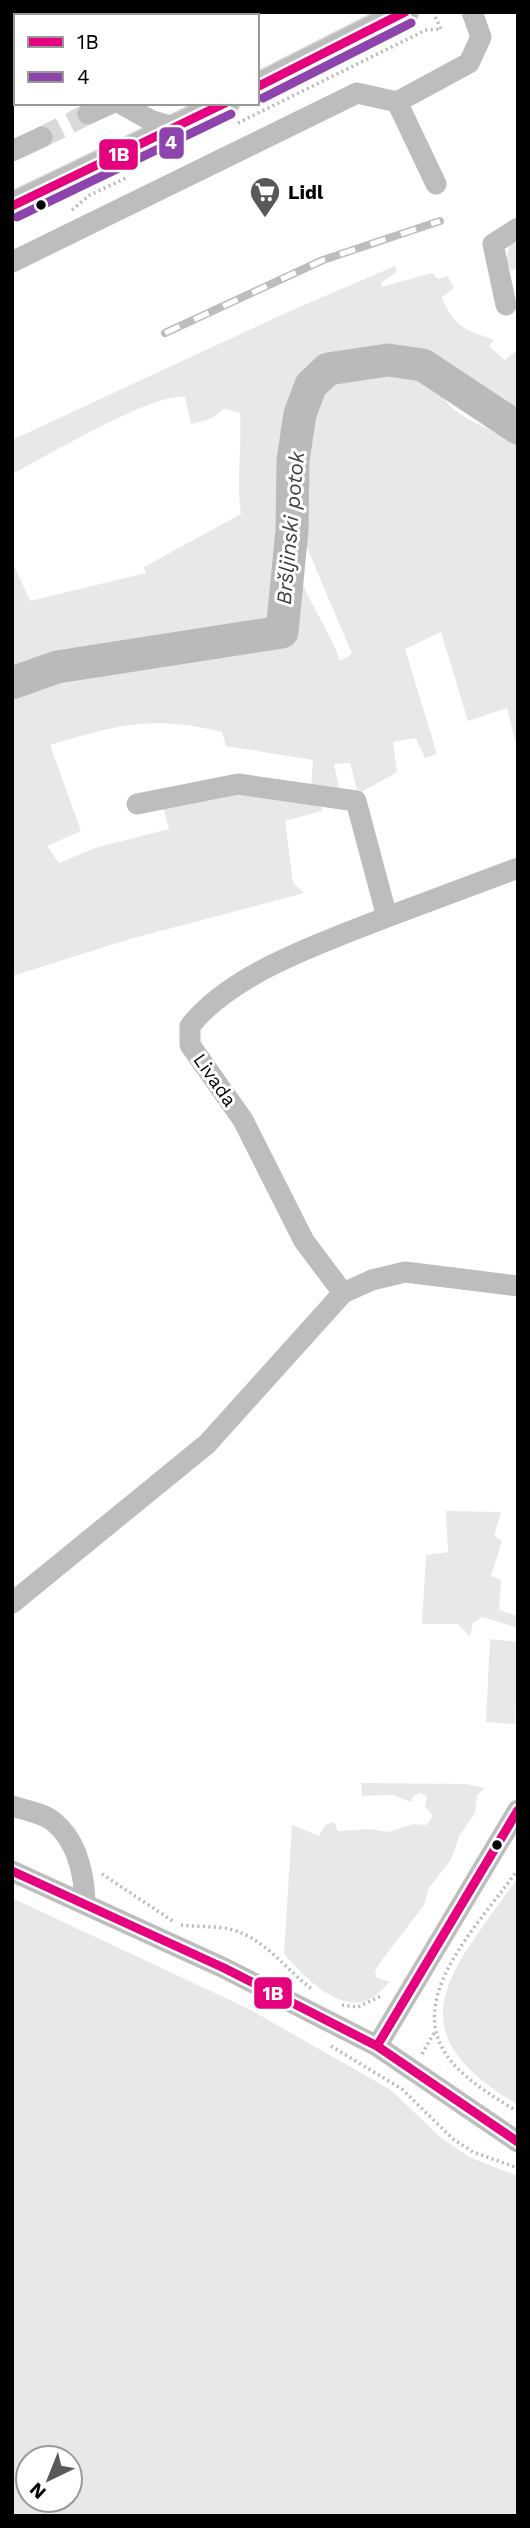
<svg xmlns="http://www.w3.org/2000/svg" width="530" height="2528" viewBox="0 0 530 2528" font-family="'Work Sans',sans-serif">
<rect width="100%" height="100%" fill="#fff"/>
<path fill="#e8e8e8" fill-rule="evenodd" d="M518,236v31l-7,4 -5,-10 4,-20z
M395,266l2,6 -15,10 -1,5 51,-14 6,6 10,-3 6,12 -12,9c10,29 24,33 52,43l-5,6 16,14 13,-11v72c-18,-8 -37,-16 -53,-27 -17,-12 -27,-33 -48,-40 -13,-4 -30,-2 -43,-2 -24,1 -52,6 -68,25 -26,31 -23,146 -12,183 10,37 34,66 46,101l12,-7 -49,-116c-10,-34 -6,-131 22,-155 24,-22 69,-18 97,-7 12,5 20,22 29,31 19,16 44,25 67,34v311l-11,-44 -39,13 -27,-89 -36,17 32,105 -12,4 -9,-20 -23,4 4,30 -39,22 -8,-31 -16,1 5,24 -28,1 2,-29 -87,-14 -4,-14c-70,-17 -105,-7 -172,13l31,86 -34,15 12,17 36,-15 74,-19 -6,-23 77,-14 82,11v8l-37,10 8,62 11,10 -174,46 -118,37v-286l30,-12 30,-18 -3,-12 -26,7 -31,15v-109l18,40 116,-28 -2,-6 97,-53c-5,-33 1,-67 -1,-101l-16,-4 -14,10 -19,5 -6,-27c-32,-5 -139,60 -173,77v-34l278,-129z
M446,1511l55,1 -7,24 8,5 -11,35 10,4 -2,30 19,6v12l-36,-11 -9,6 -3,14 -12,-13h-36l4,-69 22,-3z
M490,1639l28,3 -3,82 -29,-2z
M361,1783l105,1 19,4 -8,7 -2,18 -16,23 -8,24 -23,29 -4,16 -45,59 -4,8 2,6 13,4c-7,6 -13,14 -22,18 -31,13 -66,-26 -84,-46l8,-129 27,11 6,-11 9,-3 4,9 32,-2 18,3 26,-8 12,1 7,-9 -8,-9 2,-10 -6,-4 -8,3 -2,6 -18,-7 -31,1z
M518,1877v228c-130,-77 -65,-134 0,-228z
M12,1898l237,111 142,81 48,46 30,21 49,19v340h-461l-6,-6 -7,6h-32zM28,2458h42v42h-42z"/>
<g fill="none" stroke-linecap="round" stroke-linejoin="round">
<path stroke="#bababa" stroke-width="33" d="M12,683l45,-16 225,-35 10,-102 1,-70 7,-46 11,-29 17,-16 60,-9 35,5 95,63"/>
<path stroke="#d9d9d9" stroke-width="21" stroke-dasharray="21 10" stroke-linecap="butt" d="M42,137l46,-23"/>
<g stroke="#dbdbdb" stroke-width="29">
<path id="major" d="M257,87l148,-75
M12,206l214,-103"/>
</g>
<path stroke="#b8b8b8" stroke-width="3.5" stroke-dasharray="2 3.5" stroke-linecap="butt" d="M433,12l8,17
M238,123l188,-93 15,-1
M72,210l18,-15 38,-18
M518,1869c-31,47 -111,122 -74,182 15,26 49,45 74,61
M102,1874l72,48
M181,1925c16,2 33,1 49,4 35,9 56,41 83,61
M342,2005l16,2 25,-12
M331,2046l71,43 51,50 20,13 45,16
M422,2054l12,-21"/>
<path stroke="#bdbdbd" stroke-width="21" d="M397,102l39,82
M120,103l30,17 27,8
M88,114l24,-11
M12,151l30,-14
M12,262l345,-169 40,9 72,-39 12,-26 -9,-25
M506,305l-13,-61 25,-16
M137,804l101,-20 118,17 31,116 131,-49
M343,1293l-39,-52 -61,-121 -53,-75v-19c43,-54 134,-84 197,-109
M12,1603l195,-159 136,-151 29,-13 33,-8 113,14
M12,1806c12,4 32,7 42,16 24,20 30,51 31,80
M12,1871l212,97 153,78 141,96
M377,2046l141,-236"/>
<use href="#major" stroke="#bdbdbd" stroke-width="26"/>
<g stroke="#bdbdbd" stroke-width="8">
<path id="rail" d="M165,333l158,-73 117,-39"/>
</g>
<use href="#rail" stroke="#fff" stroke-width="5" stroke-dasharray="16" stroke-linecap="butt"/>
<g stroke="#fff" stroke-width="14">
<path id="bus-1" d="M257,87l148,-75
M12,206l213,-103
M12,1871l212,97 153,78 141,96
M377,2046l141,-236"/>
</g>
<g stroke="#fff" stroke-width="14">
<path id="bus-2" d="M263,98l148,-75
M17,217l214,-103"/>
</g>
<use href="#bus-1" stroke="#e5007d" stroke-width="9"/>
<use href="#bus-2" stroke="#8e44ad" stroke-width="9"/>
</g>
<defs>
<g id="supermarket-pin" transform="scale(1.575)"><path d="M0 17L-7.5 6A9.5 9.5 0 1 1 7.5 6Z" fill="#595959" stroke="#fff"/><path d="M-6-5.5h2.5l.6 2H6L4.5 2H-2.5L-4.4-4H-6ZM-1.5 3.2a1.3 1.3 0 1 0 .1 0ZM3 3.2a1.3 1.3 0 1 0 .1 0Z" fill="#fff"/></g>
</defs>
<g fill-rule="evenodd">
<use href="#supermarket-pin" x="265" y="192"/>
</g>
<g fill="#000" stroke="#fff" stroke-width="2.5">
<circle cx="41" cy="205" r="6"/>
<circle cx="497" cy="1845" r="6"/>
</g>
<g text-anchor="middle" dominant-baseline="central" stroke-width="6" stroke-linejoin="round" paint-order="stroke">
<g font-size="19" font-weight="bold" fill="#000" stroke="#fff" text-anchor="start">
<text x="288" y="192">Lidl</text>
</g>
<g font-size="19" fill="#000" stroke="#fff">
<text transform="translate(215 1080) rotate(55)">Livada</text>
</g>
<g font-size="21" font-style="italic" fill="#3e3e3e" stroke="#fff">
<text transform="translate(290 528) rotate(-85)">Bršljinski potok</text>
</g>
</g>
<g stroke="#fff" stroke-width="2.5">
<rect x="158" y="126" width="27" height="34" rx="7" fill="#8e44ad"/>
<rect x="98" y="138" width="41" height="33" rx="7" fill="#e5007d"/>
<rect x="253" y="1976" width="40" height="34" rx="7" fill="#e5007d"/>
</g>
<g font-size="19" text-anchor="middle" font-weight="bold" fill="#fff">
<text x="171" y="149">4</text>
<text x="119" y="161">1B</text>
<text x="273" y="2000">1B</text>
</g>
<rect width="530" height="2528" fill="none" stroke="#000000" stroke-width="28"/>
<rect x="14" y="14" width="245" height="91" fill="#ffffff" stroke="#999999" stroke-width="2"/>
<rect x="28" y="37" width="35" height="10" fill="#e5007d" stroke="#999999" stroke-width="2"/>
<text x="77" y="49" font-size="21" fill="#000000">1B</text>
<rect x="28" y="72" width="35" height="10" fill="#8e44ad" stroke="#999999" stroke-width="2"/>
<text x="77" y="84" font-size="21" fill="#000000">4</text>
<g transform="translate(49 2479) rotate(223)"><circle r="33" fill="#ffffff" stroke="#999999" stroke-width="2"/>
<path d="M0-5L12 26L0 18L-12 26Z" fill="#595959"/>
<text y="-10" font-size="19" font-weight="bold" text-anchor="middle" fill="#000000">N</text>
</g>
</svg>
